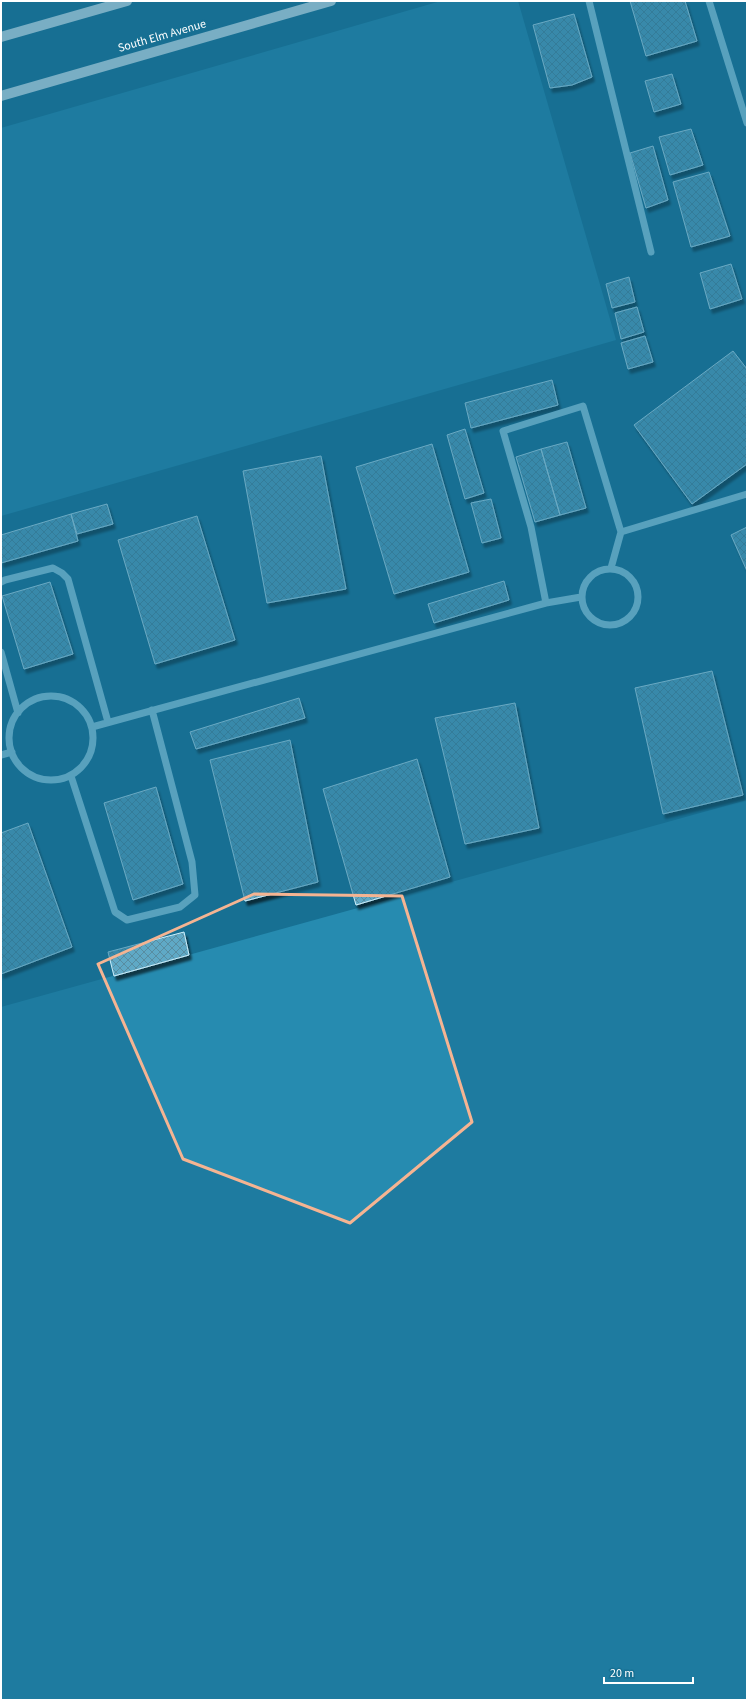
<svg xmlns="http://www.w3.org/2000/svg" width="748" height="1701" viewBox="0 0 748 1701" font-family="'Source Sans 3',sans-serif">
<defs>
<pattern id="building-cross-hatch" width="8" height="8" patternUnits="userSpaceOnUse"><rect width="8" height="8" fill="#5ea9c6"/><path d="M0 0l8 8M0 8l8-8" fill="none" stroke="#598da1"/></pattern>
<filter id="shadow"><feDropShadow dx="2.5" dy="4.5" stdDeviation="1" flood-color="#0009"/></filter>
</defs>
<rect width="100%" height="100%" fill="#177093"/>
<path fill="#268bb0" d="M441,1h77l98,339 -615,176v-388z
M747,800v900h-746v-693z"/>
<path fill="url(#building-cross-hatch)" stroke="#cdeffc" filter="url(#shadow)" d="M630,1h55l12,40 -51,15z
M574,14l18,63 -20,8 -22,3 -17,-63z
M672,74l9,30 -27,8 -9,-31z
M691,129l12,36 -33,10 -11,-38z
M653,146l15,54 -22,8 -16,-55z
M709,172l21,64 -39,11 -18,-65z
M731,264l11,35 -32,10 -10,-36z
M629,277l6,25 -23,6 -6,-24z
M637,307l7,25 -23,7 -6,-26z
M645,336l8,26 -25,7 -7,-26z
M733,351l14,18v95l-55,40 -58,-79z
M552,380l6,25 -87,23 -6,-25z
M465,429l19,64 -19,6 -18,-64z
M567,442l19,66 -26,7 -19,-66z
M432,444l37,128 -75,22 -38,-127z
M541,449l19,66 -25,7 -19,-65z
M321,456l25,133 -79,14 -24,-132z
M491,499l10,39 -19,5 -11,-40z
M107,504l6,20 -36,10 -6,-20z
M71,514l7,27 -77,22v-28z
M197,516l38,124 -80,24 -37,-124z
M747,527v44l-16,-36z
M504,581l5,19 -75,23 -6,-19z
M50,582l23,72 -49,15 -22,-73z
M712,671l31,124 -80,19 -28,-126z
M299,698l6,20 -109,31 -6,-17z
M515,703l24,125 -74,16 -30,-126z
M290,740l28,142 -73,19 -35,-141z
M417,759l33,118 -94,28 -33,-116z
M156,787l27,97 -50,16 -29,-97z
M28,823l44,124 -71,27v-141z
M184,932l5,23 -75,21 -6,-24z"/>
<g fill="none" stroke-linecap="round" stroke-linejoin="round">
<path stroke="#a6ddf0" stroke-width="7" d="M589,1l62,251
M709,1l38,122
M611,568l10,-36 126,-38
M582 597a28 28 0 1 1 56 0a28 28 0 1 1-56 0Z
M1,582l4,-2 48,-12 9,5 6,6 40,143
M546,603l-15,-76 -28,-96 80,-25 38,126
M1,652l17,61
M9 738a42 42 0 1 1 84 0a42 42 0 1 1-84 0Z
M92,727l454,-124 35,-6
M1,755l11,-3
M71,776l44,136 12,8 53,-13 15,-12 -3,-33 -40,-152"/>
<path stroke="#f0faff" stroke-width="10" d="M1,37l126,-36
M1,96l330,-95"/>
</g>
<path d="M0 0H748V1701H0ZM254,894l148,2 70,226 -122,101 -167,-64 -85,-195z" fill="#177093" fill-opacity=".55" fill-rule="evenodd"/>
<path fill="none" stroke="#f5b492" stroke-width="3" stroke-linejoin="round" d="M254,894l148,2 70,226 -122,101 -167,-64 -85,-195z"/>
<g text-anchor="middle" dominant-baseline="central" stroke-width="4" stroke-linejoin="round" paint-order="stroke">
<g font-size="12" fill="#fff" stroke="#177093">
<text transform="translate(162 36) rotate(-16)">South Elm Avenue</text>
</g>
</g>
<rect width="748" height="1701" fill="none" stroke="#ffffff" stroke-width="4"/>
<path d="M604 1677v6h89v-6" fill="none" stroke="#ffffff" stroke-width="2"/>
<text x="610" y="1677" font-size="12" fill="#ffffff" stroke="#177093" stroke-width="3" paint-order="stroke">20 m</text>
</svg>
